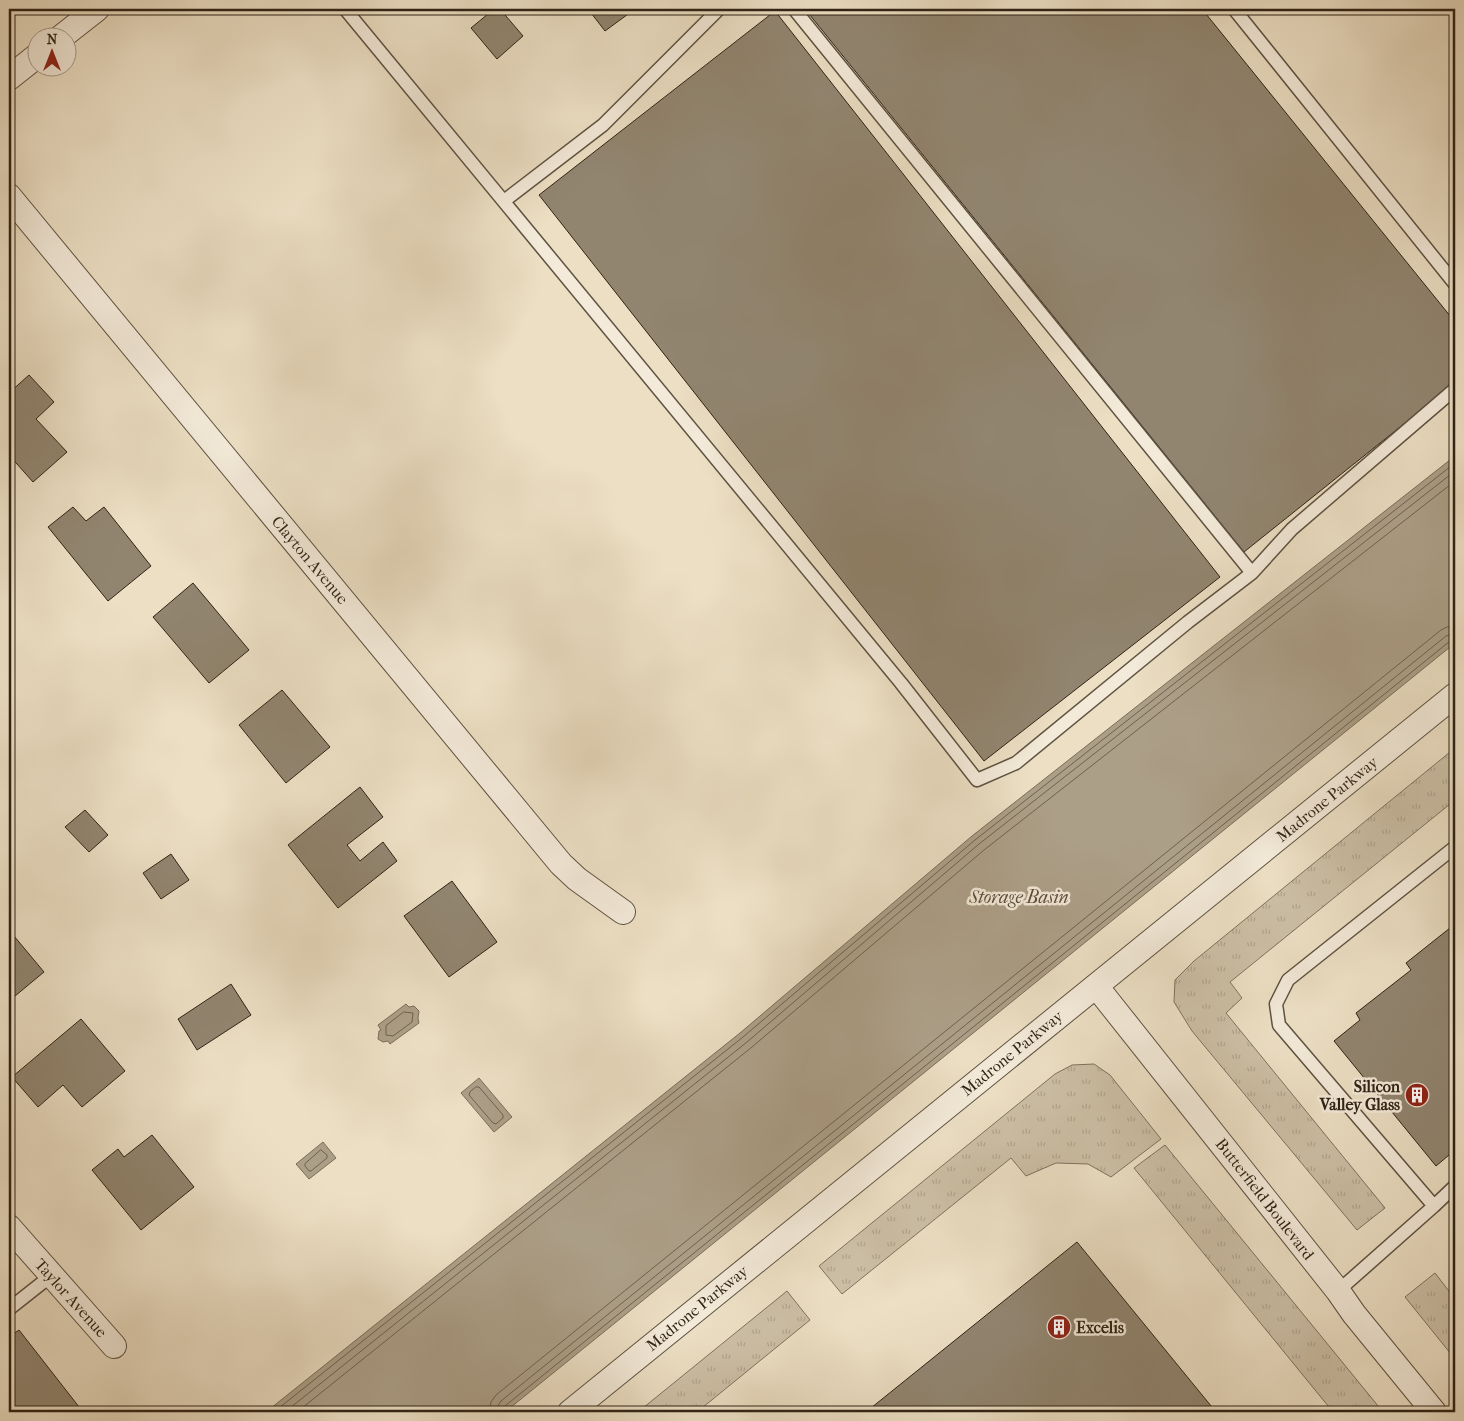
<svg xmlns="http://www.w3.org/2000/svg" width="1464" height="1421" viewBox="0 0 1464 1421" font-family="'IM FELL French Canon',serif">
<defs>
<pattern id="grass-tufts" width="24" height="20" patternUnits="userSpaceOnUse" patternTransform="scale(1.25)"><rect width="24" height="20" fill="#ccbfa6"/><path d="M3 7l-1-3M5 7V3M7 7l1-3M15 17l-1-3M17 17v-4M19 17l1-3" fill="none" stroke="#b0a48e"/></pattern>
</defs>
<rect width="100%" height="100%" fill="#ecdfc4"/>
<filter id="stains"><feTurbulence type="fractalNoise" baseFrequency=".004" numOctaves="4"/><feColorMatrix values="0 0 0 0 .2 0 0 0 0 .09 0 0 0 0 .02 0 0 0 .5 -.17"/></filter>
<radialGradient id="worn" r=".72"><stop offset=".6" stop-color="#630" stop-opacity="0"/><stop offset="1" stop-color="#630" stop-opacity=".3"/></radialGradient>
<path fill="url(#grass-tufts)" stroke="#7e715e" d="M1455,748v52l-225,182 12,16 -16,15 159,195 -28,22 -165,-199 -18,-29 1,-22 19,-19z
M1094,1064l16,11 51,64 -50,38 -23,-13 -32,-1 -30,13 -15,-18 -169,136 -23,-28 236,-192 17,-9z
M1165,1145l218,267h-50l-199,-244z
M1435,1273l20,26v60l-50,-62z
M787,1291l23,29 -113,92h-59z"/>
<path fill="#ac9f88" stroke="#7a6d5a" d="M1455,456v187l-950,769h-239l474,-379 232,-197z
M406,1004l3,3 5,-1 5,5 -1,7 1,5 -29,21 -2,-3 -5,1 -5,-3 1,-8 2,-1 -3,-5z
M479,1078l33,39 -18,15 -33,-39z
M323,1142l13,16 -27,21 -13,-15z"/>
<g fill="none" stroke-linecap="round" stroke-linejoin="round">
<path stroke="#6e614e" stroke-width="1" d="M404,1012l9,1 -1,9 -19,14 -7,-1v-9z
M476,1087h3l24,28v3l-7,6 -3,-1 -24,-28 1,-3z
M321,1150l6,5v3l-16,13h-2l-4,-5v-2z
M274,1412l469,-375 232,-197 480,-377
M285,1412l462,-370 232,-198 476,-373
M297,1412l455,-365 232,-197 471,-369
M489,1412l2,-10 5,-7 945,-765 6,-3 8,-1
M496,1412l1,-5 4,-6 945,-765 9,-3
M502,1412l3,-6 945,-765 5,-2"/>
</g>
<path fill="#918570" stroke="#2f2315" d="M494,9h6l23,27 -26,23 -26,-31z
M588,9h47l-30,22z
M805,9h397l253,313v61l-211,169z
M775,11l445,566 -236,184 -445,-566z
M29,375l25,27 -18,17 31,33 -34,30 -24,-27v-62z
M73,507l13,14 18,-14 47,59 -43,35 -60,-74z
M193,583l56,67 -40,33 -56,-66z
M282,690l48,57 -44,36 -47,-58z
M360,787l23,30 -36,28 13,16 23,-19 14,19 -59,47 -50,-63z
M85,810l23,25 -19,17 -24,-25z
M171,854l18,26 -28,19 -18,-26z
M452,881l45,61 -48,35 -45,-61z
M1455,924v226l-19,16 -102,-125 26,-21 -4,-7 55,-43 -5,-7z
M9,930l35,42 -35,29z
M231,984l20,31 -54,35 -19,-31z
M81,1019l44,52 -43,36 -19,-22 -25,22 -26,-30z
M152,1135l42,52 -53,43 -49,-60 26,-21 6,8z
M1077,1242l139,170h-350z
M19,1330l64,82h-74v-75z"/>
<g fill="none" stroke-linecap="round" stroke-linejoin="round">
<g stroke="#5e5241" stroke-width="15">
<path id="lane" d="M345,9l556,674 76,97 39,-17 172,-141 64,-49 -458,-564
M1234,9l221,275
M504,201l99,-76 116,-116
M1252,573l40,-44 163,-140
M1434,1206l21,-20
M1338,1291l96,-85 -155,-181 -3,-21 12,-24 167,-133
M9,1309l43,-34"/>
</g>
<g stroke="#5e5241" stroke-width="26">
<path id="street" d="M60,38l37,-29
M9,78l29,-23
M9,196l552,668 16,15 46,33
M1096,986l242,305 16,23 80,98
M9,1227l105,119
M570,1412l885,-717"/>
</g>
<use href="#lane" stroke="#f3ead9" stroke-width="12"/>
<use href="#street" stroke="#f3ead9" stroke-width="24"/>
</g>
<defs>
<g id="building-disc" transform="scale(1.25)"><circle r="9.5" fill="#8f2418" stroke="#f3ead9"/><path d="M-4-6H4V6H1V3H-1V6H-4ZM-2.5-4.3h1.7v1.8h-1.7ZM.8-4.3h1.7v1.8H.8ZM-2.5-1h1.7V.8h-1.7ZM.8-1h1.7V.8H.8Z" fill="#fff"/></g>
</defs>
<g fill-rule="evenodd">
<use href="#building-disc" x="1417" y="1095"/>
<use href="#building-disc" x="1059" y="1327"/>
</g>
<g text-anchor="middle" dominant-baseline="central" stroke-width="5" stroke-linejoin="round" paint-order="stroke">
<g font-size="16" fill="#2f2315" stroke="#f3ead9">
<text transform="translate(310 560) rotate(50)">Clayton Avenue</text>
<text transform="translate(1327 799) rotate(-39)">Madrone Parkway</text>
<text transform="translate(1012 1053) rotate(-39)">Madrone Parkway</text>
<text transform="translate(1265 1199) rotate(52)">Butterfield Boulevard</text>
<text transform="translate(71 1298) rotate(48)">Taylor Avenue</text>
<text transform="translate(697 1308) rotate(-39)">Madrone Parkway</text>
</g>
<g font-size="16" font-weight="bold" fill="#2f2315" stroke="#f3ead9" text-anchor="end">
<text x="1400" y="1086">Silicon<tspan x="1400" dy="18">Valley Glass</tspan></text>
<text x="1076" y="1327" text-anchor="start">Excelis</text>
</g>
<g font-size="18" font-style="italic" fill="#5b4e3d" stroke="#f3ead9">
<text x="1019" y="897">Storage Basin</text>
</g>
</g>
<rect width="1464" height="1421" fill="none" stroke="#ecdfc4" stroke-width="30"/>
<rect x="10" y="10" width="1444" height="1401" fill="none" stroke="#2f2315" stroke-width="2.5"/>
<rect x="15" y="15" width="1434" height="1391" fill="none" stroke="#2f2315"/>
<g transform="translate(52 52)"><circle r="24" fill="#f3ead9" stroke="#a59a8b"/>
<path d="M0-4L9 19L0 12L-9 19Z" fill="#8f2418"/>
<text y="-8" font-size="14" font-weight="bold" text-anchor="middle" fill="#2f2315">N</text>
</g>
<rect width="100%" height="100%" filter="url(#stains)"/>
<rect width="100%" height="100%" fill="url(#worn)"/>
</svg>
